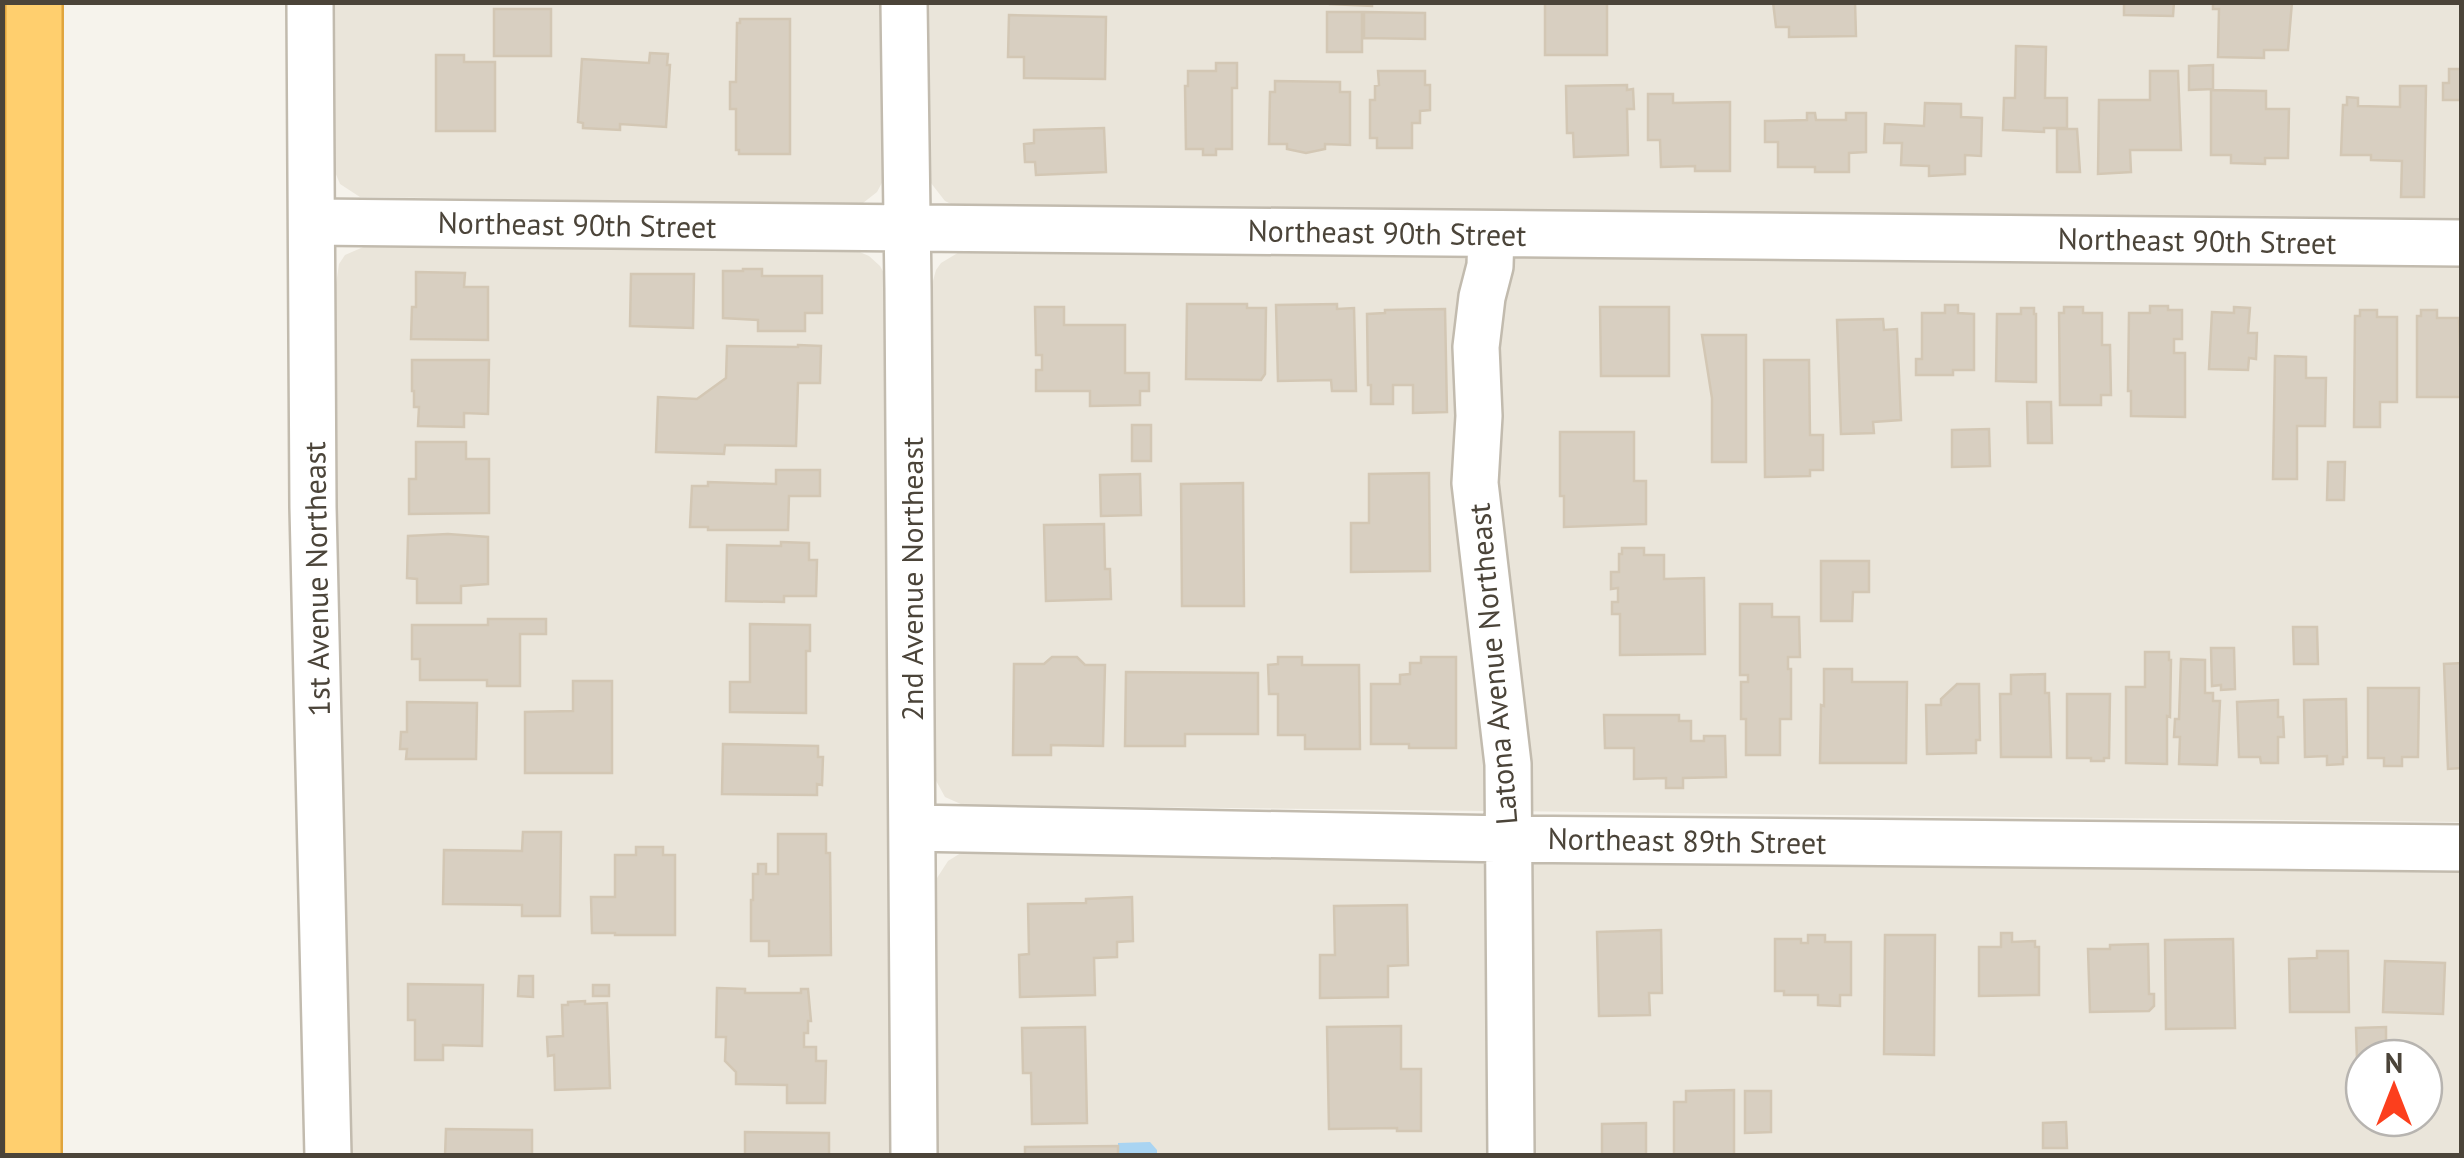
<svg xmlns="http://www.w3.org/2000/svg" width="2464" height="1158" viewBox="0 0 2464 1158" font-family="'PT Sans',sans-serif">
<rect width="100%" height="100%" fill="#f6f3ec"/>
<path fill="#eae5da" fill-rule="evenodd" d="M333,3h551l1,174 -8,15 -14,11 -8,1 -495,-7 -20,-13 -5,-12z
M926,3h1535v219l-1508,-17 -8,-4 -18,-23z
M368,245l487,5 14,6 11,10 5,9 1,13 5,867h-550l-6,-864 4,-27 6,-9z
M961,251l1500,16v555l-1498,-17 -18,-8 -11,-20 -3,-489 5,-18 5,-7z
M964,851l1497,16v288h-1523l-2,-269 1,-8 11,-17zM2364,1058h60v60h-60z"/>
<path fill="#a9d4f2" d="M1150,1142l7,8v5h-39v-12z"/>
<path fill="#d8cfc1" stroke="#d3c7b4" stroke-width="2.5" d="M1330,2h42v4l-42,-2z
M1545,2h62v53h-62z
M1773,2h82l1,34 -67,1v-10h-13z
M2124,2h50l-1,14 -49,-1z
M2213,2h79l-4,48h-24v8l-46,-1 1,-48h-6z
M494,9h57v47h-57z
M1327,12h35v40h-35z
M1364,12l61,1v26l-61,-1z
M1009,15l97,2 -1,62 -81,-1v-21h-16z
M740,19h50v135h-51v-4h-3v-41h-6v-27h6l1,-59h3z
M2016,46l30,1 -1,51h22v30h-23v4l-41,-2 1,-32h11z
M650,53l18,1 -1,11h3l-4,62 -46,-3v6l-37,-2v-5l-5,-1 4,-63 67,4z
M436,55h28v7h31v69h-59z
M1216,63h21v25h-5v61h-16v6h-13v-6h-17l-1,-63h3v-15h28z
M2213,65v24l-24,1v-24z
M2449,69h13v31h-19v-17h6z
M1378,71h47v14h5v25l-10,1v12h-8v25h-35v-10h-7v-38h5v-14l4,-1z
M2150,71h28l3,79h-51l1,22 -33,2 1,-74h51z
M1275,81l65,1v10h10v53l-25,-1v5l-19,4 -19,-4v-5h-18l1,-52h5z
M1627,85v5l6,-1 1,20h-7l1,46 -54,2 -1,-24h-6l-1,-47z
M2400,86h26l-2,111h-23l1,-36 -31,-1v-5h-30l2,-50h4v-8l11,1v8l42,1z
M2211,90l55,1v18h23l-1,49h-23v6l-34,-1v-8h-20z
M1648,94h25v9l57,-1v69h-35v-5l-34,1 -1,-27h-12z
M1925,103l36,1v13l21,1 -1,38 -16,-1v19l-36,2v-10l-28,-1 1,-22h-18l1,-19 39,2z
M1807,113h8l1,7h30v-7h20v39l-17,1v19h-34v-5h-37v-25h-13v-21l42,-1z
M1104,128l2,44 -70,3 -1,-13h-10l-1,-18 10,-1v-13z
M2057,129h20l3,43h-23z
M743,269h19v7h60v37h-17v18h-47v-11l-35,-2v-47h20z
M416,272l49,1 -1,14h24v53l-77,-1 1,-32h4z
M631,274h63l-1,54 -63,-2z
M1187,304h60v4h19l-1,66 -4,6 -75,-1z
M1337,304v5l17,-1 2,83h-24l-1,-11 -53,1 -2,-76z
M1945,305h13v8l16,1v56h-21v5h-37v-16h6v-46h23z
M2150,306h18v4h14v29h-8v14h11v64l-54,-1v-25h-3l1,-78h21z
M1035,307h29v18h61v48h24v18h-9v14l-50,1v-15h-54v-21h6v-15h-6z
M1600,307h69v69h-68z
M2064,307h19v6h19v32h8l1,50h-10v10h-41l-1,-92h5z
M2234,307l16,1 -2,25h9l-1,26 -7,-1 -1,12 -39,-1 3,-57 22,1z
M2021,308h13v6h2v68l-40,-1 1,-67h24z
M1445,309l2,103 -34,1v-28h-20v19h-22v-19h-3l-1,-71 18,-1v-3z
M2360,310h17v7h20v85h-17v25h-26l1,-111h5z
M2421,310h16v8h22l3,79h-45v-81h4z
M1883,319l1,11 13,-1 4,91 -28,2 1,11 -33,1 -4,-114z
M1702,335h44v127h-34v-64z
M798,345l23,1 -1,37h-22l-2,63 -71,-1 -1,9 -68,-2 2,-55 39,2 29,-21 1,-32 71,1z
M2275,356l31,1v21h20l-1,48h-28v53h-24z
M412,360h77l-1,54 -24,-1v14l-46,-1 1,-19h-5v-16h-2z
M1764,360h45l1,75h13v35h-13v6l-45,1z
M2027,402h24l1,41h-24z
M1132,425h19v36h-19z
M1989,429l1,37 -38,1v-37z
M1560,432h74v49h12v43l-82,3v-31h-4z
M416,442h50v17h23v54l-80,1v-35h7z
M2328,462h17l-1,38h-17z
M776,470h44v26h-31l-1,34h-80v-3h-18l2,-41h16v-4l68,2z
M1429,473l1,98 -79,1v-49h18v-49z
M1140,474l1,41 -40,1 -1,-41z
M1243,483l1,123h-62l-1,-122z
M1104,524l1,45h5l1,30 -65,2 -2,-76z
M448,534l40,3v47l-27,2v17h-44v-24l-10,-1 1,-42z
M781,542l28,1v17h8l-1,36h-32v6l-58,-1 1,-56 54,1z
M1622,548h22v7h20v24l40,-1 1,76 -85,1v-41h-8v-12h6v-14l-7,1v-17h8v-18h3z
M1821,561h48v31h-16l-1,29h-31z
M1740,604h32v13h27l1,40h-12v12h3v50h-11v36h-34v-36h-5v-37h7v-7h-8z
M488,619h58v15h-26v52h-33v-6h-67v-21h-8v-34h76z
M750,624l60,1v26h-4v62l-76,-1v-30h20z
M2293,627h24l1,37h-24z
M2211,648h23l1,41 -14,1v-5l-9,1z
M2145,652h24v8h2l-1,57 -3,-1v48l-41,-1v-76h19z
M1052,657h25l8,8h20l-2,81 -52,-1v10h-38l1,-91h30z
M1278,657h24v8h57l1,84h-55v-14h-27v-41h-9l-1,-29 10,-1z
M1421,657h35v91h-47v-4h-38v-60h29v-9l10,-1v-11h11z
M2181,659l24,1v33h8v8h7l-3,64 -38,-1 1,-27h-6l1,-18h4z
M2462,663v105l-14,1 -4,-105z
M1824,669h28v13h55l-1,81h-86l1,-58 3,1z
M1126,672l132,1v61h-73v12h-60z
M2045,674v19h4l2,64h-50l-1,-63h11v-19z
M573,681h39v92h-87v-61l48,-1z
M1957,684h22l1,56h-4v13l-49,1 -1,-49h15v-6z
M2368,688h51l-1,69h-16v9h-18v-8h-16z
M2067,694h43l-1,64h-5v3h-13v-3h-24z
M2346,699l1,58h-4v7l-16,1v-9l-22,1 -1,-57z
M2278,700v17h5l1,20h-6v26h-17l-1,-6h-21l-2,-55z
M407,702l70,1 -1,56h-70l1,-10h-7l1,-17h6z
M1604,715h75v6h12v20h13v-5h21l1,41 -43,1v10h-17v-10l-32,1v-31h-29z
M723,744l95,2v11h5l-1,28 -5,-1v11l-95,-1z
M523,832h38l-1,84h-38v-11l-79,-1 1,-54 78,1z
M778,834h48v19h4l1,102 -62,1v-15h-18v-41h2v-26h5v-10h8v10h12z
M636,847h27v8h12v80h-60v-2h-23l-1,-36h24v-42h21z
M1132,897l1,44 -16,1v15l-23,1 1,37 -75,2 -1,-42 10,-1 -1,-50 58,-1v-4z
M1407,905l1,60 -20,1v31l-68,1v-43h15l-1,-49z
M1661,930l1,63h-13l1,22 -51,1 -2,-84z
M2001,933h11v9l23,-1v6h4v48l-60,1v-49h22z
M1808,935h17v7h26v53h-11v11l-22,-1v-10h-34v-4h-9v-52h26v4h7z
M1885,935h50l-1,120 -50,-1z
M2233,939l2,89 -69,1 -1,-89z
M2148,944l1,50h5v12l-5,5 -59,1 -2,-63h22v-4z
M2317,951h31l1,61h-59l-1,-53 28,-1z
M2385,961l60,2 -2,51 -60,-2z
M519,976h14v21l-15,-1z
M408,984l75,1 -1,61 -39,-1v15h-28v-40h-7z
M593,985h16v11h-16z
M717,988l28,1v4h56v-4h7l3,32h-3v12h-4v14h12v14h10l-1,42h-38v-18l-51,-1v-12l-11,-11 1,-24h-10z
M585,1001v3l22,-1 3,85 -55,2 -1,-35 -6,1 -1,-19 16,-1 -1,-31h6v-3z
M1401,1026v43h20v62h-24v-3l-68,1 -2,-102z
M1085,1027l2,96 -55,1 -1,-51h-8l-1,-45z
M2386,1027v31h-22v34h-6l-2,-64z
M1734,1090v66h-60v-54h12v-11z
M1745,1091h26v41l-26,1z
M2066,1122l1,26h-24v-25z
M1646,1123v33h-44v-32z
M446,1129l86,1v26h-87z
M745,1132l84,1v23h-84z
M1118,1146v10h-93v-9z"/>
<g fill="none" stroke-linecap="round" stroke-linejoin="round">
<g stroke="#c2bbae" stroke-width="50">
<path id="minor" d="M310,2l3,505 15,649
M904,2l4,286 6,868
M312,222l2150,21
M1491,234l-1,32 -8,31 -6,50 3,69 -4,67 33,281 3,392
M912,828l597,11 953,9"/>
</g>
<g stroke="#e0a43c" stroke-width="60">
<path id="motorway" d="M33,1156l1,-1154"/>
</g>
<use href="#minor" stroke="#fff" stroke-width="45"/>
<use href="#motorway" stroke="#ffcf6e" stroke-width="55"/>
</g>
<g text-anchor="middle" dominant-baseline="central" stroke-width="8" stroke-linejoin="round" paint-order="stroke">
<g font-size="30" fill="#4b4439" stroke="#fff">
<text transform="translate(577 224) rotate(1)">Northeast 90th Street</text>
<text transform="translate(1387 232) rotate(1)">Northeast 90th Street</text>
<text transform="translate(2197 240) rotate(1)">Northeast 90th Street</text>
<text transform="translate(316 579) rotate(-91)">1st Avenue Northeast</text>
<text transform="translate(911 579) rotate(-90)">2nd Avenue Northeast</text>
<text transform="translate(1492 664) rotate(-95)">Latona Avenue Northeast</text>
<text transform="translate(1687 840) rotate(1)">Northeast 89th Street</text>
</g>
</g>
<rect width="2464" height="1158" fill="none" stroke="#4b4439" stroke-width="10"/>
<g transform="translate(2394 1088)"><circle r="48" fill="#ffffff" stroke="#b7b4b0" stroke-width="2.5"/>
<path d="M0-8L18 38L0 25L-18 38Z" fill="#fc3f1d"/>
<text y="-15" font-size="28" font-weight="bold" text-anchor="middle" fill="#4b4439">N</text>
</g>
</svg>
